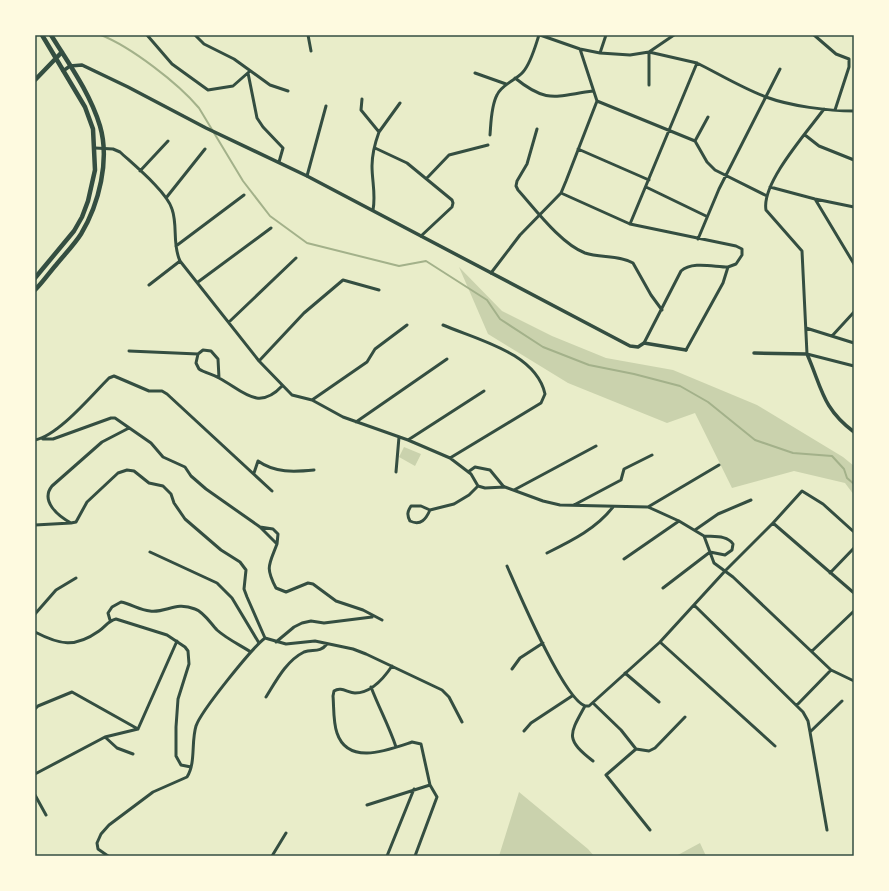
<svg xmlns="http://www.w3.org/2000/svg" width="889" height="891" viewBox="0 0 889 891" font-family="'Work Sans',sans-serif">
<rect width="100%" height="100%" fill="#e9edc9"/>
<path fill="#cad2ad" d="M459,267l43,44 50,25 54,22 67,12 84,35 86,52 11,9v29l-9,-12 -51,-12 -62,17 -37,-75 -28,10 -99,-40 -80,-49z
M404,447l17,7 -6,12 -16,-9z
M519,792l69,57 6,7h-95z
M700,843l6,13h-30z"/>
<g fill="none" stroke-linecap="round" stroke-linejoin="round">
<path stroke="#a3b18a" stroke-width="2" d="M101,35c30,12 77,48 98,73l44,73 27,35 37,27 92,23 27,-5 61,39 13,19 43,28 46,18 45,9 46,12 28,16 47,38 38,13 39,3 12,13 3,9 7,6"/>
<path stroke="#344e41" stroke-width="3" d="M147,35l25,29 36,26 25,-4 17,-15
M195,35l9,9 30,15 36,26 18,6
M308,35l3,16
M540,35l40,14 20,4 30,2 19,-3 48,11c22,11 45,25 69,34 24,9 62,14 88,14
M814,35l22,19 13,5v8l-14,43
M649,52l25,-17
M600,53l6,-18
M248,73l9,45 6,9 20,21 -4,14
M475,73l31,11
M515,78c32,26 40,18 78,13
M649,85v-33
M362,99l-1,11 18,22
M597,101l98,40 12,21 8,8 52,26
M824,109c-16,22 -63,74 -58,101l36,41 5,103 47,12
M537,129l-10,35 -10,17 -1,5 2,4c17,19 43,54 67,63 15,5 35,2 48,10l18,32 11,15
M490,135c1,-12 1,-29 7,-40 5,-11 18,-14 26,-23 8,-9 12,-25 16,-37
M805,135l14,11 35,14
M695,141l13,-24
M95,148l18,1 7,3c14,13 47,40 52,57 6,17 0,35 8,52l79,100 33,34 20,5 31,17 65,23 42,18 21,16 7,12 7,2 20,-1 38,14 17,4 88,2 31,14 25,15 10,27 19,14 98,93 23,11
M375,148l32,15 45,37 1,3 -1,4 -31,29
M578,149l71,31
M140,171l28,-30
M307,176l19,-70
M427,178l22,-23 39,-10
M646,187l60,29
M770,187l45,12 39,8
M561,193l69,31 106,22 6,3v6l-6,9 -8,3 -5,16 -37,67
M166,198l39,-49
M815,199l39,65
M373,210c3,-15 -1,-29 -1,-44 0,-11 3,-23 7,-34l21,-29
M630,224l67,-161
M698,239l21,-50 61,-120
M176,246l68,-51
M491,273l29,-38 41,-42 5,-12 31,-80 -17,-52
M198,282l73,-54
M149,285l31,-24
M229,322l67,-64
M443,325c35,15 93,28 102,69l-4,9 -91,55
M806,328l48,15
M832,336l22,-24
M644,343l37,-72c11,-10 33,-4 47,-4
M129,351l69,3 5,-4 8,1 7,8 1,19
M198,354l-2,9 3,6c6,4 13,5 20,9 23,12 39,34 63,8
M259,361l45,-48 39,-33 36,10
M312,400l55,-38 8,-13 32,-24
M356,422l91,-63
M129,428l-27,14 -50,44c-12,15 6,30 19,37l5,-1 11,-20 31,-29 9,-3 7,1 15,12 14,3 8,8 3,9 11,16 36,31 19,12 6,8 -2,19 3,8 18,41
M43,439h10l58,-21h4l36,25 12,14 22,10 6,9 15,13 54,38 17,17c-8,21 -12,23 -1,44l10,4 22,-9 5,1 23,17 27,9 19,10
M35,440c23,-4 57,-45 74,-62l5,-2 35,15h13l5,3 105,97
M408,440l76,-49
M396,472l3,-35
M468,472l7,-5 15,3 14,17
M254,473l4,-12c17,12 36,11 56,9
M514,490l82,-44
M574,505l47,-25 3,-11 28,-14
M648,507l71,-42
M430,510c-4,9 -9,16 -20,11 -3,-6 -3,-9 1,-15h10l9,4 24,-6 15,-9 9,-9
M773,523l81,70
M35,525l36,-2
M260,527l13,2 5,5 -1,10
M695,530l23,-16 33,-14
M150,552l67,31 15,15 27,45
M547,553c24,-12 49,-24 66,-46
M624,559l55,-38
M507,566c11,25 56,132 78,140
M830,573l24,-25
M663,588l47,-36 15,3 7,-5 1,-6c-6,-9 -19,-7 -29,-8
M694,605l109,107 5,9 2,11 17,98
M35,614l21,-24 20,-12
M110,620l-2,-7 4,-6 9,-5c10,2 19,8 29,9 17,2 25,-10 45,-2 9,3 16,15 22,21 10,9 23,15 34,22
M35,632c25,13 40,16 64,-1 7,-5 9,-10 17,-12l51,16 18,12 3,4 1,13 -11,35 -2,28v29l5,9 10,2
M265,638l21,6 29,-3 38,8 13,5 76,36 7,7 13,25
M276,642l18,-15 8,-4 9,-2 13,2 48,-6
M660,642l115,104
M812,651l42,-40
M392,666c-8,12 -21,27 -37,27 -7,0 -14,-7 -21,-2l-1,5c1,11 0,26 4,37 11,33 51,17 75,9l9,2 9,41 7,12 -22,59
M512,669l8,-11 23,-15
M625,673l34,29
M371,687c8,21 18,39 25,60
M266,697c10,-16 20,-36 38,-45 9,-3 16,1 23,-8
M593,703l28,27 15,19 13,2 6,-3 30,-31
M797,705l34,-35
M585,706h4l71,-64 65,-71 48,-48 29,-32 21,13 31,28
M585,706c-16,29 -20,33 8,55
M35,709l3,-3 34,-14 66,37
M524,731l7,-8 41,-27
M810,732l32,-31
M105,737l12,11 16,6
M636,749l-30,26 44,55
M35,774l70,-37 33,-8 39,-88
M35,795l11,20
M367,805l63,-20
M108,856l-10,-7 -1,-6 4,-9 8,-9 44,-33 34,-15c9,-14 4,-35 9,-51 5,-15 56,-78 69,-88
M272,856l14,-23
M387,856l27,-67"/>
<path stroke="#344e41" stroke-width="3.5" d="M63,71l7,-5 12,-1 46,22 78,41 101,48 323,170 8,1 6,-4 42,7
M754,353l53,1c15,34 15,54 47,78"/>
<path stroke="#344e41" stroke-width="4.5" d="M35,80l27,-28
M35,278l39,-47 8,-14 6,-16 7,-31 -2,-41 -8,-22 -43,-72
M35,290c8,-8 14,-17 21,-25 8,-10 18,-20 25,-31 18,-30 29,-74 19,-108 -10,-33 -31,-62 -49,-91"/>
</g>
<rect width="889" height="891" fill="none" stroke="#fefae0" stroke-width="72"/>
<rect x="36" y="36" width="817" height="819" fill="none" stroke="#344e41" stroke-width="1.5"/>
</svg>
